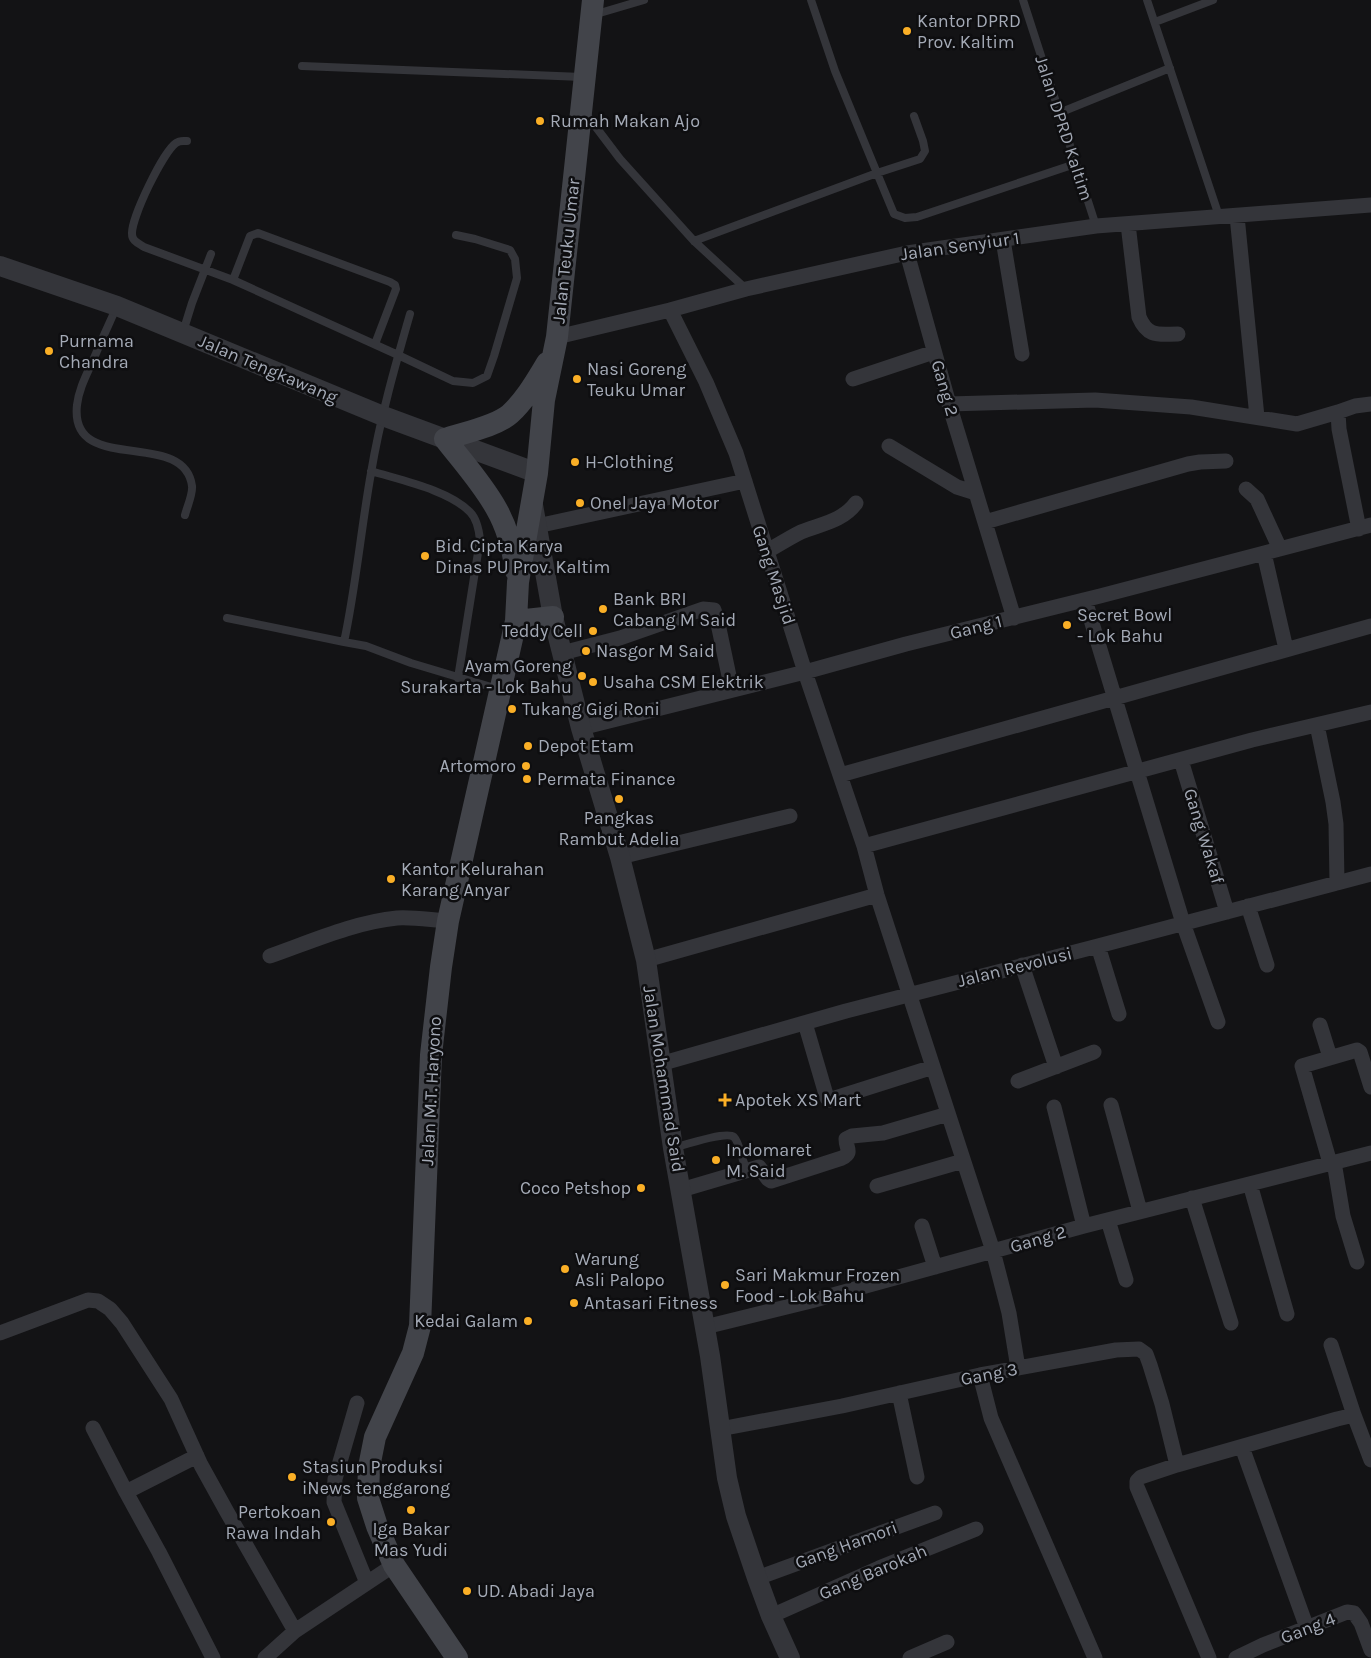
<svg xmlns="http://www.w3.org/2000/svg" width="1371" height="1658" viewBox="0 0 1371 1658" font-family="Karla,sans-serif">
<rect width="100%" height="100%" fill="#131315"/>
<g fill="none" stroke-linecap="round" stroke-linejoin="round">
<path stroke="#34353a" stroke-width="8" d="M811,0l24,71 42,102 43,-14 5,-8 -2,-10 -9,-25
M1023,0l73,226
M1147,0l72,216
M593,15l51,-15
M1155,22l58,-22
M302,66l280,11
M1059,113l111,-45
M586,114l34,45 74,82 52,48
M187,141c-4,0 -7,-1 -11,2 -13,9 -45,75 -44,91 0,7 6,9 12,13l89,33 165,75 55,26 20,2 14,-7 7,-20 23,-78 -2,-19 -5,-9 -35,-11 -19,-4
M694,241l183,-68 17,41 11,4 12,-1 158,-53
M233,280l17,-44 8,-3 132,49 5,3 1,4 -21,55
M117,306c-8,18 -16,35 -23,52 -7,16 -15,30 -17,47 -8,72 107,22 115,81 1,8 -5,21 -7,29
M410,314c-15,52 -30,105 -39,159 -10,56 -15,113 -27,169l22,4 45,17 87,26
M183,332l9,-29 19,-49
M371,471c29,9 78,19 99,41 7,7 9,18 10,28l-22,138
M227,618l117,24
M673,1148c11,-3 53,-17 61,-11 5,5 7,18 10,26"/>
<path stroke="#34353a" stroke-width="15" d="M1237,216l20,201
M1128,224l11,93c9,21 20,17 39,17
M1003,240l19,114
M907,253l42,151 65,214
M670,310l36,72 30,71 69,219 59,174 13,49 116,356 16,62 9,55
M557,337l113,-27 76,-21 161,-36 189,-27 275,-21
M853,379l81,-27
M949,404l146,-4 96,7 106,17 41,-12 1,17 20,100
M1338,412l17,-6 16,-2
M889,446l68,41 19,6
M1246,489l11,10 23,50
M985,522l203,-58 12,-2 26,-1
M537,526l208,-45
M766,552c12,-7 23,-14 35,-20 20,-8 42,-11 55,-29
M1264,553l22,96
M1085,600l98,323 35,99
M562,653l58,-15 83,-29 11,1 3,9 15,71
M1317,725l16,77 3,22 1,59
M581,728l224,-56 101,-28 194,-48 271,-71
M1181,760l46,152
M840,775l531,-149
M864,846l388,-106 119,-28
M620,857l170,-41
M1248,906l19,59
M1098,946l21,68
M270,956c40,-14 85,-34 127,-38 17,-1 34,2 51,3
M646,960l231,-65
M1022,965l34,102
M805,1023l22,75 2,2 104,-33
M1320,1025l10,32
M660,1064l186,-53 252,-65 273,-72
M1018,1081l76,-29
M1111,1105l29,106
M1054,1107l30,119
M1334,1162l9,54 14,46
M1330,1163l-28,-97 55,-16 3,2 11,35
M1250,1184l37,130
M877,1186l86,-25
M681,1190l78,-23 9,12 3,2 71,-23c11,-6 4,-9 4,-19l6,-3 31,-3 65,-19
M1192,1198l39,125
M1108,1220l18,60
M922,1226l13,41
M705,1327l106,-26 273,-75 287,-73
M0,1333l88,-33 10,1 12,8 12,14 49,76 30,66 26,47 68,119 99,-66
M1331,1345l23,70
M980,1375l11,43 104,240
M899,1393l18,84
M357,1403l-22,76 -1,23 33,81
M93,1428l33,64 71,-36
M720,1429l122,-23 138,-31 136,-25 23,-1 7,5 4,11 12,39 15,61
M1242,1447l65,181
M126,1492l33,60 54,106
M757,1578l178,-65
M771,1616l108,-48 97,-39
M265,1658l30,-27
M910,1658l37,-16
M1209,1658l-72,-171v-6l4,-4 36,-12 160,-46 17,-4 17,45
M1236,1658l27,-13 84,-33 7,1 7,10 10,27"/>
<path stroke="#34353a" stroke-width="20" d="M0,266l117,40 266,110 154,57
M533,505l20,112 28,111 39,129 26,103 27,188 37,208 17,122 9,38 21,62 14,38 19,42"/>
<path stroke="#42444a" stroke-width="22" d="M516,571c-3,-21 -9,-44 -20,-63 -14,-25 -34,-47 -51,-69 18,-6 52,-13 65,-25 16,-15 26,-33 37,-51
M516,621l37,-4
M457,1658l-63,-93 -17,-39 -9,-28 1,-31 6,-30 38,-84 7,-27 11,-271 10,-88 7,-46 68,-300 2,-39 19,-109 7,-73 13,-63 36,-337"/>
</g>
<g fill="#faaf26" stroke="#0e0e10" stroke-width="2">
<circle cx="907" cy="31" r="5"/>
<circle cx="540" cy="121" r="5"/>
<circle cx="49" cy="351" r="5"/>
<circle cx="577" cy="379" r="5"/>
<circle cx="575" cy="462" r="5"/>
<circle cx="580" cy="503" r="5"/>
<circle cx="425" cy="556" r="5"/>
<circle cx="603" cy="609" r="5"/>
<circle cx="1067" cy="625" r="5"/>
<circle cx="593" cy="631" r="5"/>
<circle cx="586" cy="651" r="5"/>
<circle cx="582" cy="676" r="5"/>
<circle cx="593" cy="682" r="5"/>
<circle cx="512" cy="709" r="5"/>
<circle cx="528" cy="746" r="5"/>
<circle cx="526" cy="766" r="5"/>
<circle cx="527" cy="779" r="5"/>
<circle cx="619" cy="799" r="5"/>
<circle cx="391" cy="879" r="5"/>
<path d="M722.5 1092.5h5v5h5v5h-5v5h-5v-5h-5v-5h5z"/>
<circle cx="716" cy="1160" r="5"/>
<circle cx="641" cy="1188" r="5"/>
<circle cx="565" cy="1269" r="5"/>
<circle cx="725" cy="1285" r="5"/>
<circle cx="574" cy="1303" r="5"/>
<circle cx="528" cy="1321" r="5"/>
<circle cx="292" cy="1477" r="5"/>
<circle cx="411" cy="1510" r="5"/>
<circle cx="331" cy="1522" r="5"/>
<circle cx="467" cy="1591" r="5"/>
</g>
<g text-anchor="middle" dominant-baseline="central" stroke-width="5" stroke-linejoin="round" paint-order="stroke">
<g font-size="18" fill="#a4aab6" stroke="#0e0e10" text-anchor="start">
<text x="917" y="21">Kantor DPRD<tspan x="917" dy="21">Prov. Kaltim</tspan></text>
<text x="550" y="121">Rumah Makan Ajo</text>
<text x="59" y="341">Purnama<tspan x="59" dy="21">Chandra</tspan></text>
<text x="587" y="369">Nasi Goreng<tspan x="587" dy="21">Teuku Umar</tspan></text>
<text x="585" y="462">H-Clothing</text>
<text x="590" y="503">Onel Jaya Motor</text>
<text x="435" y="546">Bid. Cipta Karya<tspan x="435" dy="21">Dinas PU Prov. Kaltim</tspan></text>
<text x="613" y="599">Bank BRI<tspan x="613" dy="21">Cabang M Said</tspan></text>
<text x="1077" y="615">Secret Bowl<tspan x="1077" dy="21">- Lok Bahu</tspan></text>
<text x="583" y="631" text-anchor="end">Teddy Cell</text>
<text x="596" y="651">Nasgor M Said</text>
<text x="572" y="666" text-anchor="end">Ayam Goreng<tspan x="572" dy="21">Surakarta - Lok Bahu</tspan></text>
<text x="603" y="682">Usaha CSM Elektrik</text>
<text x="522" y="709">Tukang Gigi Roni</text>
<text x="538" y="746">Depot Etam</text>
<text x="516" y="766" text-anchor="end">Artomoro</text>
<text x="537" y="779">Permata Finance</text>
<text x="619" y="818" text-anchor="middle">Pangkas<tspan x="619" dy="21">Rambut Adelia</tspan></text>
<text x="401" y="869">Kantor Kelurahan<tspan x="401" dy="21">Karang Anyar</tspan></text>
<text x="735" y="1100">Apotek XS Mart</text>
<text x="726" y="1150">Indomaret<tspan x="726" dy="21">M. Said</tspan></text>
<text x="631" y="1188" text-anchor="end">Coco Petshop</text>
<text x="575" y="1259">Warung<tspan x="575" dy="21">Asli Palopo</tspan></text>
<text x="735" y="1275">Sari Makmur Frozen<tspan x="735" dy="21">Food - Lok Bahu</tspan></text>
<text x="584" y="1303">Antasari Fitness</text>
<text x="518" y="1321" text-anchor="end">Kedai Galam</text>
<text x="302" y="1467">Stasiun Produksi<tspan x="302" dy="21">iNews tenggarong</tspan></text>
<text x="321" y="1512" text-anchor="end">Pertokoan<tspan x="321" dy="21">Rawa Indah</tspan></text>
<text x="411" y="1529" text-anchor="middle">Iga Bakar<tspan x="411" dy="21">Mas Yudi</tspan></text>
<text x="477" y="1591">UD. Abadi Jaya</text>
</g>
<g font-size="18" fill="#a4aab6" stroke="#0e0e10">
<text transform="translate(1064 128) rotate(72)">Jalan DPRD Kaltim</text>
<text transform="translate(960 246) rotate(-8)">Jalan Senyiur 1</text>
<text transform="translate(566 251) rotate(-84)">Jalan Teuku Umar</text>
<text transform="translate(268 369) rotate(23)">Jalan Tengkawang</text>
<text transform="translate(945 388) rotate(74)">Gang 2</text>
<text transform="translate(774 575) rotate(72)">Gang Masjid</text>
<text transform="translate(976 627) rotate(-14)">Gang 1</text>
<text transform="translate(1204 836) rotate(73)">Gang Wakaf</text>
<text transform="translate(1015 967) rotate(-14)">Jalan Revolusi</text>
<text transform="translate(664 1079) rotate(81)">Jalan Mohammad Said</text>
<text transform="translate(431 1091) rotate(-87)">Jalan M.T. Haryono</text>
<text transform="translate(1038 1239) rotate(-16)">Gang 2</text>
<text transform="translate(989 1374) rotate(-11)">Gang 3</text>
<text transform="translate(846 1545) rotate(-20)">Gang Hamori</text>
<text transform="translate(873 1572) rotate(-23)">Gang Barokah</text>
<text transform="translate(1308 1628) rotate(-21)">Gang 4</text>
</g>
</g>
</svg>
